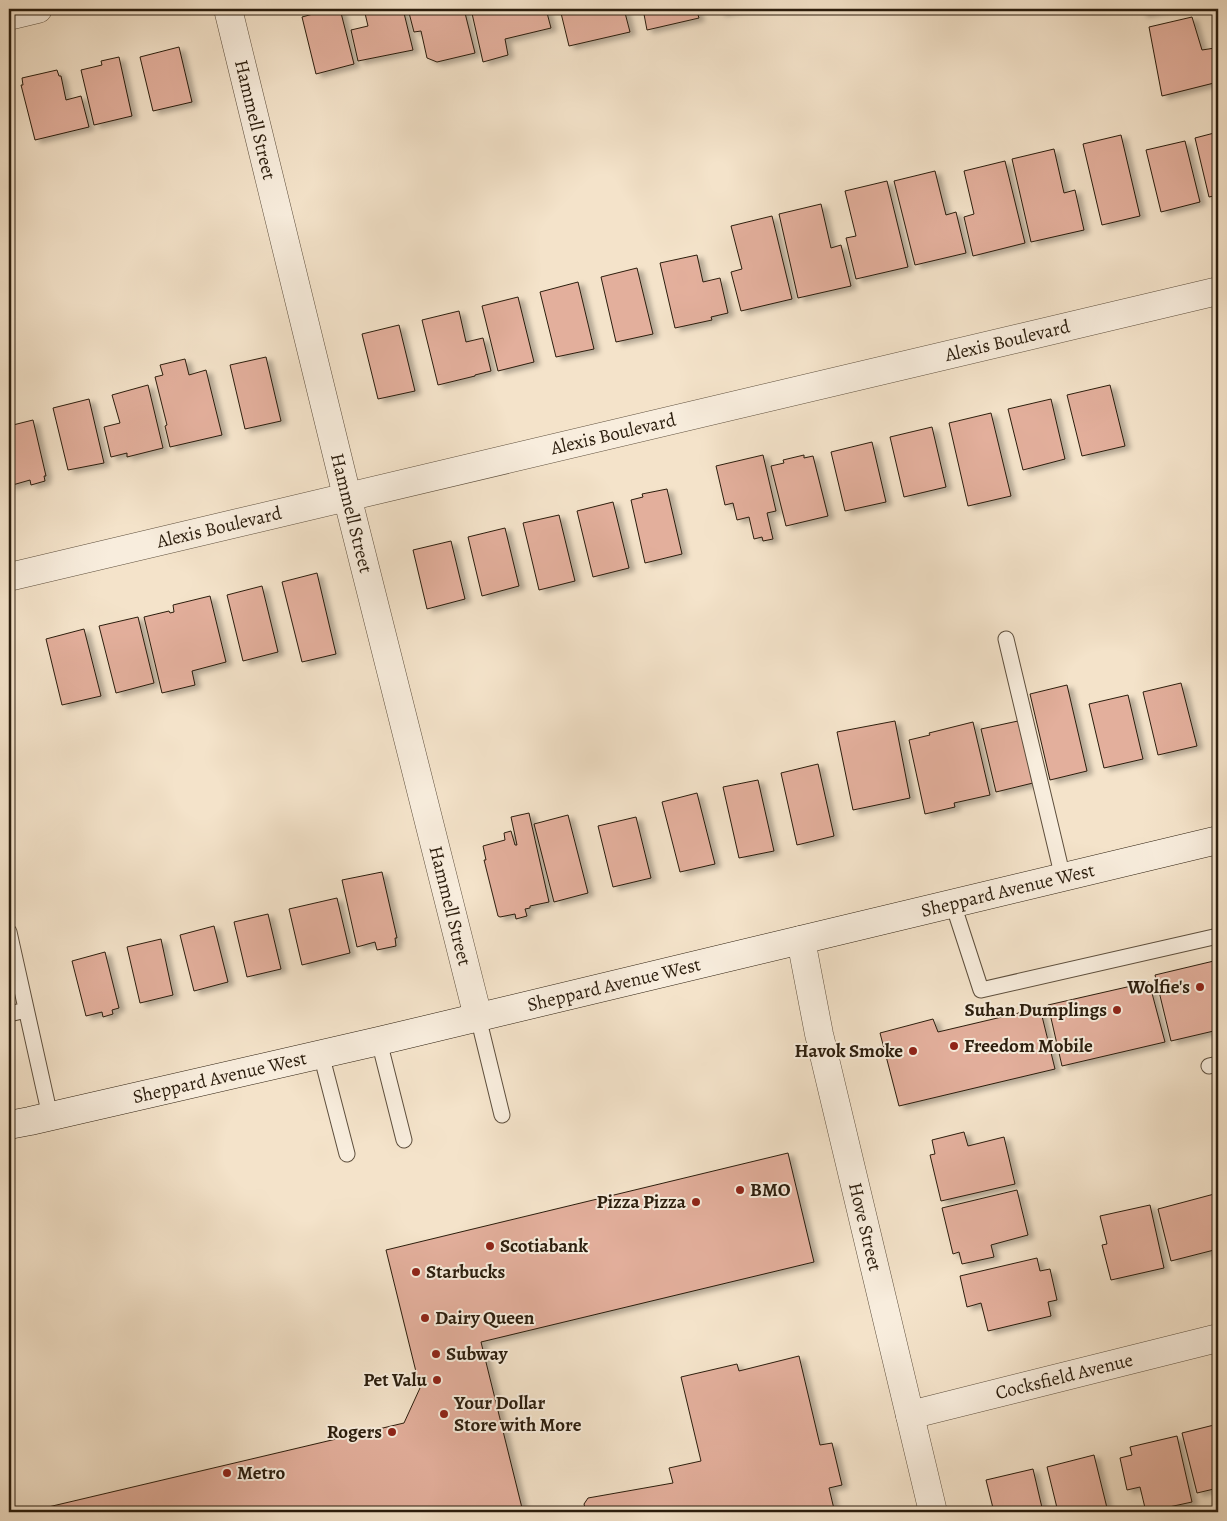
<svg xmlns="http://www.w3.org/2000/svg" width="1227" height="1521" viewBox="0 0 1227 1521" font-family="Alegreya,serif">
<defs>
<filter id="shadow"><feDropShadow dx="5.5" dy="3" stdDeviation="2.5" flood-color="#0004"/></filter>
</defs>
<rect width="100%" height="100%" fill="#f4e3ca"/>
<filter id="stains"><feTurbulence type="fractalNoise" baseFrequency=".004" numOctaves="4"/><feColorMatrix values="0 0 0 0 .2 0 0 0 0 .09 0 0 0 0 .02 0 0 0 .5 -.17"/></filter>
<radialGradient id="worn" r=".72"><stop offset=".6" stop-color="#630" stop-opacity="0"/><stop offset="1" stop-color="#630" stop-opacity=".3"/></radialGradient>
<path fill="#e3af9c" stroke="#2b1d0d" filter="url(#shadow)" d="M331,9h9l14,55 -38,10 -14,-57z
M364,9h39l10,41 -55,11 -7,-31 17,-4z
M408,9h56l11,44 -38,9 -10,-4 -6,-27 -7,1z
M471,9h75l5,19 -46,11 3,16 -25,7z
M560,9h64l6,23 -61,14z
M643,9h53l3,9 -52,12z
M719,9h20l-19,4z
M1141,9h26l-25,5z
M1192,17l10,33 13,-2 3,17v17l-56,14 -13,-69z
M179,47l13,55 -39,9 -13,-54z
M119,57l13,59 -38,9 -13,-55 21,-5 -1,-4z
M57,70l2,6h2l5,24 15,-4 8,31 -54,13 -14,-55h2l-1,-7z
M1218,132v63l-9,2 -14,-59z
M1121,135l19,81 -38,9 -19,-81z
M1185,141l15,61 -39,10 -15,-62z
M1054,149l10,44 11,-3 9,40 -53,12 -19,-83z
M1005,161l20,82 -52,13 -9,-39 10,-3 -10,-43z
M935,171l11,44 10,-3 10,41 -51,12 -21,-84z
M887,181l21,86 -52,12 -10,-41 10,-2 -11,-45z
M821,204l10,44 10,-3 10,41 -53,12 -19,-84z
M772,216l20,83 -51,12 -10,-39 11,-3 -11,-43z
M697,255l6,27 17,-4 8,35 -17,4 1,3 -37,8 -15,-65z
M637,268l16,66 -37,8 -15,-65z
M578,282l16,67 -38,8 -16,-65z
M518,297l16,65 -36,9 -16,-65z
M459,311l7,31 17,-4 8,33 -16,4v1l-37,9 -16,-65z
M399,325l16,66 -37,8 -16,-65z
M266,357l15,64 -36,8 -15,-64z
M185,359l4,16 17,-5 16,65 -52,12 -5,-21 2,-1 -12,-48 8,-2 -3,-10z
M148,385l15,63 -36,9v-4l-16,4 -7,-30 16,-4 -8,-28z
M1110,385l15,61 -43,10 -15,-61z
M89,399l15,64 -36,7 -15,-62z
M1051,399l14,60 -42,11 -15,-61z
M991,413l20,83 -43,10 -19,-83z
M33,420l13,56h-2l1,5 -14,4 -1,-5 -21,6v-60z
M932,427l14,60 -42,10 -14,-60z
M872,442l14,60 -41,9 -14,-59z
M763,455l13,56 -9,2 6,26 -10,2 -1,-4 -8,2 -5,-22 -12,3 -4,-17 -8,2 -9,-39z
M804,455v3l9,-2 15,60 -42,10 -15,-60 13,-3 -1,-3z
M667,489l15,65 -37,9 -14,-63 12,-3 -1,-3z
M613,502l16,66 -36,9 -16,-66z
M559,515l16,66 -36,9 -16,-67z
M505,528l14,58 -37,10 -14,-59z
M451,541l14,58 -38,10 -14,-59z
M317,573l19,81 -34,8 -20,-80z
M262,586l16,66 -35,9 -16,-66z
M210,596l16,66 -34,9 3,14 -33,8 -18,-76 25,-6 1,2 4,-1 -1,-7z
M138,617l16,66 -38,10 -17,-67z
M84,629l17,67 -39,9 -16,-66z
M1181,683l16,63 -39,9 -15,-63z
M1067,685l20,86 -37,9 -20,-86z
M1128,695l15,64 -39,9 -15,-64z
M895,721l15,77 -57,12 -16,-78z
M1018,721l15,62 -37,9 -15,-63z
M973,722l17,73 -36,8 1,4 -30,7 -16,-74 21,-5 -1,-2z
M818,764l16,72 -37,9 -16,-72z
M758,780l16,71 -35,7 -16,-71z
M697,793l18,71 -35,8 -18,-70z
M529,813l20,89 -19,4v2l-5,1 2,7 -11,3 -1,-5 -15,3 -2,-1 -14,-56h2l-3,-14 22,-6 -1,-7 7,-2 4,14h2l-6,-28z
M568,815l20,78 -34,9 -20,-78z
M636,817l15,61 -38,9 -15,-61z
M382,872l15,66h-2l1,8 -19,4 -2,-8 -18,5 -15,-67z
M337,898l13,55 -48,12 -13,-56z
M268,914l13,55 -34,8 -13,-55z
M214,926l14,56 -34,9 -14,-56z
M161,939l12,56 -33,8 -13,-56z
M105,952l14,56 -7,2 1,4 -10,3 -1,-5 -16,4 -14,-55z
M1218,960v70l-47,11 -16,-66z
M1149,982l16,60 -103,24 -14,-61z
M1040,1008l15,61 -156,37 -19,-73 53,-14 5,13z
M964,1132l4,14 36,-9 11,47 -74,17 -11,-46 5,-1 -3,-14z
M788,1153l26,109 -333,80 42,170h-496l377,-89 16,-35 -34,-138z
M1017,1190l11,45 -37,10 3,12 -32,7 -3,-12 -6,2 -11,-46z
M1218,1193v56l-47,12 -13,-52z
M1150,1205l14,63 -53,12 -9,-35 5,-1 -7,-28z
M1037,1258l3,13 10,-2 7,31 -9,2 3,14 -63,15 -7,-28 -14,4 -7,-31z
M799,1356l21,89 12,-2 10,42 -13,3 5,21 -11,3h-237l-2,-8 4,-6 85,-15 -4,-15 32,-7 -20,-84 56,-13 2,7z
M1218,1424v64l-21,5 -15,-60z
M1177,1436l15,66 -46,10 -6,-25 -13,3 -7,-32 12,-3 -2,-8z
M1094,1455l14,57h-50l-11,-45z
M1033,1469l10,43h-49l-8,-32z"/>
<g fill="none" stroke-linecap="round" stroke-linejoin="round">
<g stroke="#5d4e3c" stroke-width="17">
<path id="lane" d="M1006,639l57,239
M953,904l28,86 237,-54
M9,932l41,184
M9,1014l17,-4
M478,1017l24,98
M379,1041l25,99
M321,1054l26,100
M1209,1066l9,-2"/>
</g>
<g stroke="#5d4e3c" stroke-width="29">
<g id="street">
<path id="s1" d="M228,9l119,487 131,521"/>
<path d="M9,16l29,-7"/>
<path id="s2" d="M9,577l1209,-286"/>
<path id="s3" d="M801,940l18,94 114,478"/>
<path id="s4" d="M910,1415l308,-77"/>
</g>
</g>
<g stroke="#2b1d0d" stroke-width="29">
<g id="secondary">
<path id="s5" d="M9,1125l21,-4 349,-80 839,-201"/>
</g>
</g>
<use href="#lane" stroke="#f8eddd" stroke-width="15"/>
<use href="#street" stroke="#f8eddd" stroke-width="28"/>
<use href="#secondary" stroke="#f8eddd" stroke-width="28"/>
</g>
<g fill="#8f2418" stroke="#f8eddd" stroke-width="2">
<circle cx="1200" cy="987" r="5"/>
<circle cx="1117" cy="1010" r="5"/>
<circle cx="954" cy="1046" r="5"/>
<circle cx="913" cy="1051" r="5"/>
<circle cx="740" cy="1190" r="5"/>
<circle cx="696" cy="1202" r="5"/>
<circle cx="490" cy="1246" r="5"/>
<circle cx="416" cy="1272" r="5"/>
<circle cx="425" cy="1318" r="5"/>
<circle cx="436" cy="1354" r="5"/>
<circle cx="437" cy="1380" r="5"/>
<circle cx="444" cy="1414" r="5"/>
<circle cx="392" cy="1432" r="5"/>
<circle cx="227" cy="1473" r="5"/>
</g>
<g text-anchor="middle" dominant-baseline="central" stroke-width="4" stroke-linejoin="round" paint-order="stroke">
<g font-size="19" fill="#2b1d0d" stroke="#f8eddd">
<text stroke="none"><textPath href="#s1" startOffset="114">Hammell Street</textPath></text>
<text stroke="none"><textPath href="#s2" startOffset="1026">Alexis Boulevard</textPath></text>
<text stroke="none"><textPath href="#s2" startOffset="621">Alexis Boulevard</textPath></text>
<text stroke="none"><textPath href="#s1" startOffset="519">Hammell Street</textPath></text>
<text stroke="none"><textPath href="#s2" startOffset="216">Alexis Boulevard</textPath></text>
<text stroke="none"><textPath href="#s5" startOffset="1026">Sheppard Avenue West</textPath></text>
<text stroke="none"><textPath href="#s1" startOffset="924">Hammell Street</textPath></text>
<text stroke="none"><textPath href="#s5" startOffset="621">Sheppard Avenue West</textPath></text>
<text stroke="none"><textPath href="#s5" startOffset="216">Sheppard Avenue West</textPath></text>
<text stroke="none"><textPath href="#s3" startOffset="294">Hove Street</textPath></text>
<text stroke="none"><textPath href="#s4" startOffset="159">Cocksfield Avenue</textPath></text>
</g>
<g font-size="19" font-weight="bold" fill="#2b1d0d" stroke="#f8eddd" text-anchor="start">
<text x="1190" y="987" text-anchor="end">Wolfie's</text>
<text x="1107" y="1010" text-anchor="end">Suhan Dumplings</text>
<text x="964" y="1046">Freedom Mobile</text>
<text x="903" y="1051" text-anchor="end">Havok Smoke</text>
<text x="750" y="1190">BMO</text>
<text x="686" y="1202" text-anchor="end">Pizza Pizza</text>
<text x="500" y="1246">Scotiabank</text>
<text x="426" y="1272">Starbucks</text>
<text x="435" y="1318">Dairy Queen</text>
<text x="446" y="1354">Subway</text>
<text x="427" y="1380" text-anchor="end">Pet Valu</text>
<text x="454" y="1403">Your Dollar<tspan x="454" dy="22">Store with More</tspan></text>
<text x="382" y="1432" text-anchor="end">Rogers</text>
<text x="237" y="1473">Metro</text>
</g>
</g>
<rect width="1227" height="1521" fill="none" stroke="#f4e3ca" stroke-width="30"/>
<rect x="10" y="10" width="1207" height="1501" fill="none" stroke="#2b1d0d" stroke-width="2.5"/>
<rect x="15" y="15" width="1197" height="1491" fill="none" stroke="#2b1d0d"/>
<rect width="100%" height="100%" filter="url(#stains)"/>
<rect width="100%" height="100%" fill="url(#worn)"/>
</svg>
